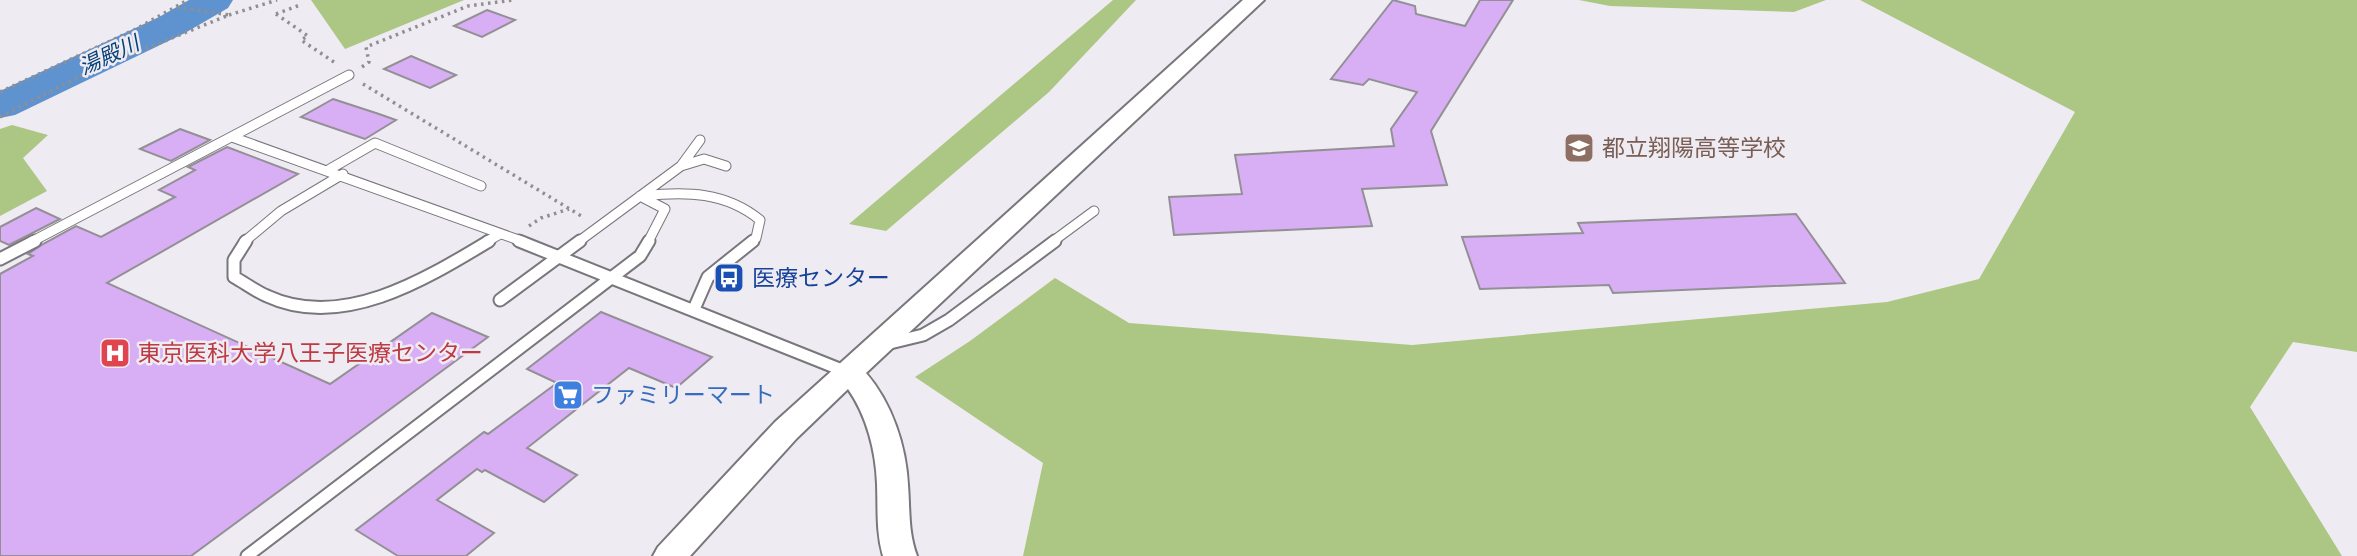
<svg xmlns="http://www.w3.org/2000/svg" width="2357" height="556" viewBox="0 0 2357 556" font-family="Inter,'Noto Sans JP',sans-serif">
<rect width="100%" height="100%" fill="#efebf2"/>
<path fill="#acc683" d="M311,0h153l-119,49z
M1113,0h23l-87,92 -163,139 -37,-7z
M1579,0h247l-32,12 -184,-6z
M1860,0h497v352l-64,-10 -43,65 92,149h-1319l20,-93 -128,-86 55,-36 85,-63 74,45 283,22 475,-43 92,-23 96,-167z
M12,125l36,10 -25,23 24,33 -47,25v-87z"/>
<g fill="none" stroke-linecap="round" stroke-linejoin="round">
<path fill="#5f93cf" fill-rule="evenodd" d="M189,0h44l-5,8 -43,25 -170,82 -15,3v-27l159,-74z"/>
</g>
<path fill="#d8aef4" stroke="#939095" stroke-width="2" d="M1393,0l22,6 1,8 49,12 15,-26h33l-82,131 16,54 -85,4 10,37 -198,9 -5,-38 73,-3 -7,-39 159,-9 -3,-17 26,-37 -48,-13 -6,6 -32,-6z
M487,10l28,10 -33,17 -28,-11z
M411,56l45,19 -26,13 -46,-19z
M333,99l46,15 17,6 -31,19 -64,-22z
M180,129l30,11 -39,21 -31,-12z
M227,147l71,27 -191,109 223,101 102,-71 56,24 -297,219h-191v-282l33,-18 -5,-2 15,-10 33,-18 25,11 74,-40 -16,-7 36,-20 -7,-3z
M36,208l24,11 -51,26 -9,-4v-14z
M1796,214l49,69 -232,10 -4,-8 -129,4 -18,-52 121,-4 -5,-10z
M601,312l111,45 -36,31 -47,-20 -102,80 50,27 -33,27 -59,-32 -3,2 -5,-3 -40,31 57,33 -28,23h-68l-42,-26 128,-98 4,2 69,-51 -30,-14z"/>
<g fill="none" stroke-linecap="round" stroke-linejoin="round">
<g stroke="#79767c" stroke-width="11">
<path id="service-far1" d="M232,137l292,105
M681,166l23,-7 22,7
M330,169l45,-26 106,43
M640,196l25,13 -17,33
M643,196c43,-5 83,-4 117,24l-4,18 -5,4
M31,242l318,-167
M244,242l37,-31 62,-37
M486,242l14,-8
M578,242l103,-76 19,-26
M1052,242l42,-31"/>
</g>
<g stroke="#79767c" stroke-width="15">
<path id="service" d="M246,241l-12,19v17c11,6 21,14 33,19 75,35 159,-17 222,-55
M519,241l328,131
M0,259l35,-18
M500,300l80,-59
M694,309l14,-32 45,-36
M886,344l37,-9 26,-15 106,-79
M247,556l393,-300 9,-15"/>
</g>
<g stroke="#79767c" stroke-width="4">
<path id="tertiary" d="M1243,0h21l-398,373c26,30 40,73 42,112 2,25 0,47 9,71h-34c-7,-24 -5,-47 -6,-72 -1,-32 -10,-68 -29,-95l-51,49 -107,118h-37l5,-9 117,-125z"/>
</g>
<path stroke="#908e92" stroke-width="3.5" stroke-dasharray="2.5 4.5" stroke-linecap="butt" d="M276,14l32,22 -7,4 36,24
M276,14l24,-9
M229,15l48,-15
M362,67l7,-5 -3,-15 102,-41 45,-6
M363,84l220,133
M0,92l134,-62 54,-30
M0,117l90,-46 139,-56 -52,-8
M529,226l12,-8 28,-9"/>
<use href="#service-far1" stroke="#fff" stroke-width="9"/>
<use href="#service" stroke="#fff" stroke-width="11"/>
<use href="#tertiary" fill="#fff" fill-rule="evenodd"/>
</g>
<defs>
<g id="school-square" transform="scale(1.575)"><rect x="-9" y="-9" width="18" height="18" rx="4" fill="#8d6e63" stroke="#efebf2"/><path d="M0-5L7-2L0 1L-7-2ZM-4 1L0 2.5L4 1V4Q0 6-4 4Z" fill="#fff"/></g>
<g id="bus-square" transform="scale(1.575)"><rect x="-9" y="-9" width="18" height="18" rx="4" fill="#1a4fb4" stroke="#efebf2"/><path d="M-5-6H5V4H4V6H2V4H-2V6H-4V4H-5ZM-3.5-4V0h7V-4ZM-3.5 1.2v1.5H-2V1.2ZM2 1.2v1.5H3.5V1.2Z" fill="#fff"/></g>
<g id="hospital-square" transform="scale(1.575)"><rect x="-9" y="-9" width="18" height="18" rx="4" fill="#e0444e" stroke="#efebf2"/><path d="M-5-5h3v3.5h4V-5h3V5h-3V1.5h-4V5h-3Z" fill="#fff"/></g>
<g id="supermarket-square" transform="scale(1.575)"><rect x="-9" y="-9" width="18" height="18" rx="4" fill="#3f7fe0" stroke="#efebf2"/><path d="M-6-5.5h2.5l.6 2H6L4.5 2H-2.5L-4.4-4H-6ZM-1.5 3.2a1.3 1.3 0 1 0 .1 0ZM3 3.2a1.3 1.3 0 1 0 .1 0Z" fill="#fff"/></g>
</defs>
<g fill-rule="evenodd">
<use href="#school-square" x="1579" y="148"/>
<use href="#bus-square" x="729" y="278"/>
<use href="#hospital-square" x="115" y="353"/>
<use href="#supermarket-square" x="568" y="395"/>
</g>
<g text-anchor="middle" dominant-baseline="central" stroke-width="5" stroke-linejoin="round" paint-order="stroke">
<g font-size="21" font-style="italic" fill="#074178" stroke="#efebf2">
<text transform="translate(109 55) rotate(-25)">湯殿川</text>
</g>
<g font-size="23" fill="#785e54" stroke="#efebf2" text-anchor="start">
<text x="1602" y="148">都立翔陽高等学校</text>
</g>
<g font-size="23" fill="#164399" stroke="#efebf2" text-anchor="start">
<text x="752" y="278">医療センター</text>
</g>
<g font-size="23" fill="#be3a42" stroke="#efebf2" text-anchor="start">
<text x="138" y="353">東京医科大学八王子医療センター</text>
</g>
<g font-size="23" fill="#366cbe" stroke="#efebf2" text-anchor="start">
<text x="591" y="395">ファミリーマート</text>
</g>
</g>
</svg>
